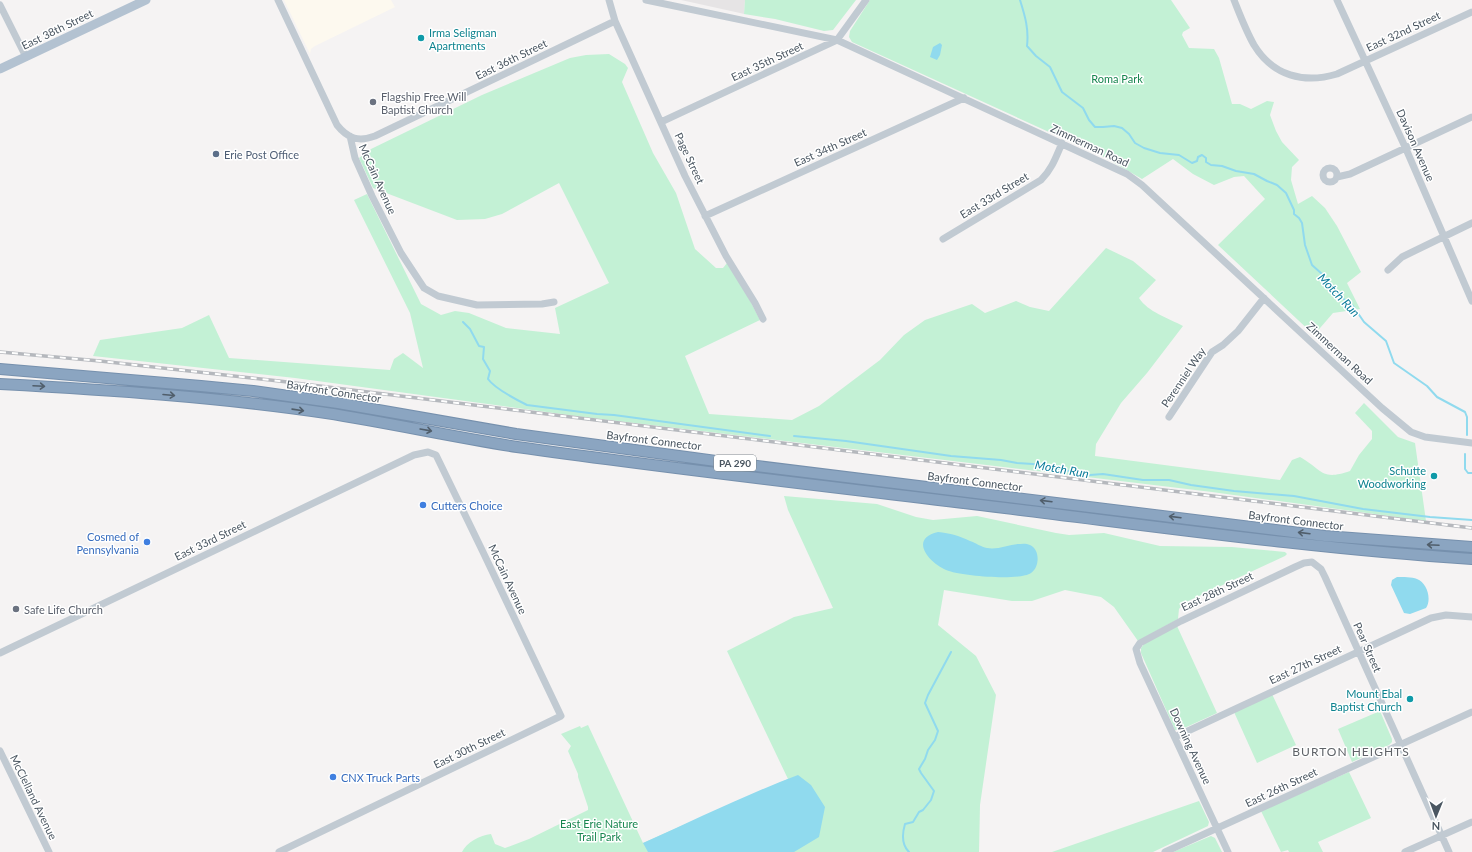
<svg xmlns="http://www.w3.org/2000/svg" width="1472" height="852" viewBox="0 0 1472 852" font-family="Lato,sans-serif">
<rect width="100%" height="100%" fill="#f5f3f3"/>
<path fill="#fdf9ef" d="M284,0h107l4,7 -80,39 -4,3 -1,5z"/>
<path fill="#e6e4e5" d="M681,0h64l-1,14 -4,-1z"/>
<path fill="#c3f1d5" d="M745,0h111l-23,30 -9,1 -49,-12 -31,-5z
M870,0h301l19,28 -7,4 -1,3 7,13 25,1 5,9 13,46h8l11,5 16,-8 7,1 -4,13 6,16 6,11 17,18 -7,7 -1,13 7,24 14,-8 13,12 12,18 24,46 -14,11 13,26 -27,4 -19,22 -96,-90 47,-46 -21,-23 -10,1 -20,8 -21,-11 -20,-15 -31,20 -36,-21 -254,-116 -3,-5 1,-6z
M609,54l16,10 3,4 -6,14 31,71 23,40 19,56 21,19h7l4,-5 18,28 15,29 -75,36 24,58 83,6 27,-14 61,-46 24,-25 21,-15 47,-16 13,9 31,-12 14,6 19,4 57,-63 27,13 23,19 -17,18c9,14 29,20 44,28l-36,47 -26,30 -25,41 -1,12 185,24 12,-20 8,-3c23,13 21,24 50,14l9,-16 13,-16v-8l-17,-18 9,-10 34,34 17,6 11,78 -214,-29 -636,-76 -281,-38 -202,-22 7,-16 82,-12 27,-13 20,43 161,12 4,-11 9,-6 20,15 -13,-55 -56,-113 13,-6 54,110 20,11 14,-4 14,2 37,15 54,6 -5,-26 54,-25 -50,-100 -57,31 -17,5 -28,1 -84,-32 -14,-30 12,-9 111,-54 88,-37 16,-3z
M784,496l93,8 39,13 17,3 44,-4 79,17 13,2 35,-2 56,13 72,1 53,5 2,2 -2,2 -101,47 -5,6 -1,10 -40,22 -24,-34 -13,-10 -36,-7 -33,11h-20l-68,-11 -6,35 38,31 20,39 -16,110 -1,47h-517c4,-9 18,-17 29,-18l4,10 10,4 24,-9 59,-29v-3l-10,-30v-3l-10,-23 3,-5 -10,-12 19,-8 1,2 7,-3 55,118 145,-64 -61,-128 67,-34 39,-9 -45,-98z
M1177,626l40,87 -37,17h-5l-34,-77v-5l3,-4z
M1272,694l24,51 -39,18 -23,-51z
M1380,711l12,28v3l-3,3 -37,17 -14,-33z
M1349,772l22,46 -53,24 5,10h-34l-1,-2 -7,2 -20,-41z
M1199,801l10,21 -1,4 -55,26h-101z
M1211,836l4,2 7,14h-49z"/>
<path fill="#90daee" d="M940,43l2,2 -2,10 -3,5 -7,-3 3,-10z
M938,532c12,1 22,4 32,9 6,2 11,6 17,7 10,2 21,-3 31,-4 3,0 8,-1 12,1 10,4 10,22 1,28 -11,8 -68,3 -82,-2 -18,-6 -42,-32 -11,-39z
M1397,577c6,0 15,0 20,2 10,4 15,20 9,29l-16,6 -6,-1 -13,-28 1,-5z
M798,775l13,10 14,22 -6,30 -25,15h-146l-5,-9c52,-23 102,-48 155,-68z"/>
<g fill="none" stroke-linecap="round" stroke-linejoin="round">
<path stroke="#90daee" stroke-width="2" d="M1020,0c5,16 9,29 7,46l9,10 14,11 12,25 21,16 6,12 6,7h8l11,-1 8,2 7,6 6,9 9,5 16,5 19,2 13,8 5,-2 1,-4 4,-2 4,3v4l5,3 11,1 14,5 18,3 13,7 10,4 9,8 8,17v4l5,4 3,5 3,22 7,20 10,9 15,20 16,12 11,16 22,19 8,22 33,23 10,11 28,15 2,5v18
M463,322l7,7 9,17 5,1 -1,12 7,12 -2,8c7,10 27,20 39,26l70,9 17,1 156,21
M794,436l52,5 105,15 50,4 16,3 16,1 57,11 13,-1 40,6h26l22,5 43,6 60,5 69,13 67,8 42,3
M1465,454v15l3,4h4
M909,852c-7,-7 -7,-18 -4,-28l8,-2 6,-10 4,-2 8,-10 3,-9 -13,-18 -2,-4 6,-10 3,-9 7,-10 3,-9 -13,-28 3,-8 23,-43"/>
<g stroke="#7690ad" stroke-width="12">
<path id="highway" d="M0,369l201,17 52,5 85,12 178,31 200,27 609,75 147,11
M0,384c109,6 218,13 326,29 64,10 127,24 191,34 163,23 326,41 488,61 156,19 311,41 467,51"/>
</g>
<path stroke="#c1cad2" stroke-width="7" d="M278,0l59,125c11,14 22,17 38,11l240,-115
M609,0l6,21 70,155 41,80 29,47 8,16
M646,0l191,40 290,134 15,11 240,223 29,24 14,5 47,6
M1234,0c6,15 12,31 20,45 19,31 50,39 83,29l135,-62
M1337,0l69,149 66,152
M0,5l26,52
M661,122l176,-82 29,-40
M350,136l5,22 17,38 29,57 23,35 14,8 39,9 65,-1 12,-2
M1323 175a7 7 0 1 1 14 0a7 7 0 1 1-14 0Z
M1337,177l13,-3 122,-57
M705,216l259,-118
M943,239l98,-59c11,-11 15,-23 21,-37
M1388,270l14,-13 70,-34
M1169,417l43,-65 11,-7 15,-14 26,-33
M0,653l414,-198 14,-3 8,3 47,97 78,164 -282,136
M1175,737l256,-119 15,-3 26,2
M0,751l49,101
M1165,852l307,-140
M1228,852l-88,-189 -4,-14 4,-6 41,-22 114,-54 9,-4 8,-1 9,7 4,8 124,275
M1405,852l67,-30"/>
<path stroke="#b3c2d1" stroke-width="9" d="M0,69l146,-69"/>
<use href="#highway" stroke="#8ba5c1" stroke-width="10"/>
<g stroke="#b5b8bd" stroke-width="3.5">
<path id="rail" d="M0,352l100,9 179,20 1193,147"/>
</g>
<use href="#rail" stroke="#fff" stroke-width="2" stroke-dasharray="6" stroke-linecap="butt"/>
</g>
<defs><path id="oneway-shaft" d="M-6 0H5M1.5-3L5.5 0L1.5 3" fill="none" stroke-width="1.6" stroke-linecap="round" stroke-linejoin="round"/></defs>
<g stroke="#505e6b">
<use href="#oneway-shaft" transform="translate(39 386) rotate(3)"/>
<use href="#oneway-shaft" transform="translate(169 395) rotate(5)"/>
<use href="#oneway-shaft" transform="translate(298 410) rotate(8)"/>
<use href="#oneway-shaft" transform="translate(426 430) rotate(10)"/>
<use href="#oneway-shaft" transform="translate(1046 501) rotate(-173)"/>
<use href="#oneway-shaft" transform="translate(1175 517) rotate(-173)"/>
<use href="#oneway-shaft" transform="translate(1304 533) rotate(-173)"/>
<use href="#oneway-shaft" transform="translate(1433 545) rotate(-177)"/>
</g>
<g fill="#0f9aa8" stroke="#fff" stroke-width="1.5">
<circle cx="421" cy="38" r="4"/>
<circle cx="1434" cy="476" r="4"/>
<circle cx="1410" cy="699" r="4"/>
</g>
<g fill="#6b7280" stroke="#fff" stroke-width="1.5">
<circle cx="373" cy="102" r="4"/>
<circle cx="16" cy="609" r="4"/>
</g>
<circle fill="#5c6f8a" stroke="#fff" stroke-width="1.5" cx="216" cy="154" r="4"/>
<g fill="#3f7fe0" stroke="#fff" stroke-width="1.5">
<circle cx="423" cy="505" r="4"/>
<circle cx="147" cy="542" r="4"/>
<circle cx="333" cy="777" r="4"/>
</g>
<g text-anchor="middle" dominant-baseline="central" stroke-width="3" stroke-linejoin="round" paint-order="stroke">
<rect fill="#fff" stroke="#808990" stroke-width="1" x="714" y="455" width="42" height="16" rx="3"/>
<g font-size="10" font-weight="bold" fill="#4a5661">
<text x="735" y="463">PA 290</text>
</g>
<g font-size="11" fill="#4a5661" stroke="#fff">
<text transform="translate(57 29) rotate(-26)">East 38th Street</text>
<text transform="translate(1403 31) rotate(-25)">East 32nd Street</text>
<text transform="translate(511 59) rotate(-26)">East 36th Street</text>
<text transform="translate(767 61) rotate(-25)">East 35th Street</text>
<text transform="translate(1090 145) rotate(25)">Zimmerman Road</text>
<text transform="translate(1416 145) rotate(66)">Davison Avenue</text>
<text transform="translate(830 147) rotate(-24)">East 34th Street</text>
<text transform="translate(690 158) rotate(65)">Page Street</text>
<text transform="translate(378 179) rotate(66)">McCain Avenue</text>
<text transform="translate(994 195) rotate(-31)">East 33rd Street</text>
<text transform="translate(1340 353) rotate(43)">Zimmerman Road</text>
<text transform="translate(1183 377) rotate(-56)">Perenniel Way</text>
<text transform="translate(334 391) rotate(9)">Bayfront Connector</text>
<text transform="translate(654 440) rotate(7)">Bayfront Connector</text>
<text transform="translate(975 481) rotate(7)">Bayfront Connector</text>
<text transform="translate(1296 520) rotate(7)">Bayfront Connector</text>
<text transform="translate(210 540) rotate(-26)">East 33rd Street</text>
<text transform="translate(508 579) rotate(65)">McCain Avenue</text>
<text transform="translate(1217 591) rotate(-25)">East 28th Street</text>
<text transform="translate(1368 647) rotate(66)">Pear Street</text>
<text transform="translate(1305 664) rotate(-25)">East 27th Street</text>
<text transform="translate(1191 746) rotate(65)">Downing Avenue</text>
<text transform="translate(469 748) rotate(-26)">East 30th Street</text>
<text transform="translate(1281 787) rotate(-25)">East 26th Street</text>
<text transform="translate(34 797) rotate(64)">McClelland Avenue</text>
</g>
<g font-size="11" fill="#0d838f" stroke="#fff" text-anchor="end">
<text x="429" y="32" text-anchor="start">Irma Seligman<tspan x="429" dy="13">Apartments</tspan></text>
<text x="1426" y="470">Schutte<tspan x="1426" dy="13">Woodworking</tspan></text>
<text x="1402" y="693">Mount Ebal<tspan x="1402" dy="13">Baptist Church</tspan></text>
</g>
<g font-size="11" fill="#17864f" stroke="#fff">
<text x="1117" y="78">Roma Park</text>
<text x="599" y="823">East Erie Nature<tspan x="599" dy="13">Trail Park</tspan></text>
</g>
<g font-size="11" fill="#5b616d" stroke="#fff" text-anchor="start">
<text x="381" y="96">Flagship Free Will<tspan x="381" dy="13">Baptist Church</tspan></text>
<text x="24" y="609">Safe Life Church</text>
</g>
<g font-size="11" fill="#4e5e75" stroke="#fff" text-anchor="start">
<text x="224" y="154">Erie Post Office</text>
</g>
<g font-size="11" fill="#366cbe" stroke="#fff" text-anchor="start">
<text x="431" y="505">Cutters Choice</text>
<text x="139" y="536" text-anchor="end">Cosmed of<tspan x="139" dy="13">Pennsylvania</tspan></text>
<text x="341" y="777">CNX Truck Parts</text>
</g>
<g font-size="12" font-style="italic" fill="#0c7c9b" stroke="#fff">
<text transform="translate(1339 295) rotate(47)">Motch Run</text>
<text transform="translate(1062 469) rotate(10)">Motch Run</text>
</g>
<g font-size="12" letter-spacing="1" fill="#5f6368" stroke="#fff">
<text x="1351" y="751">BURTON HEIGHTS</text>
</g>
</g>
<g transform="translate(1436 816) rotate(181)" stroke="#ffffff" stroke-width="3" paint-order="stroke">
<path d="M0-3L7 15L0 10L-7 15Z" fill="#4a5661"/>
<text y="-6" font-size="11" font-weight="bold" text-anchor="middle" fill="#4a5661">N</text>
</g>
</svg>
